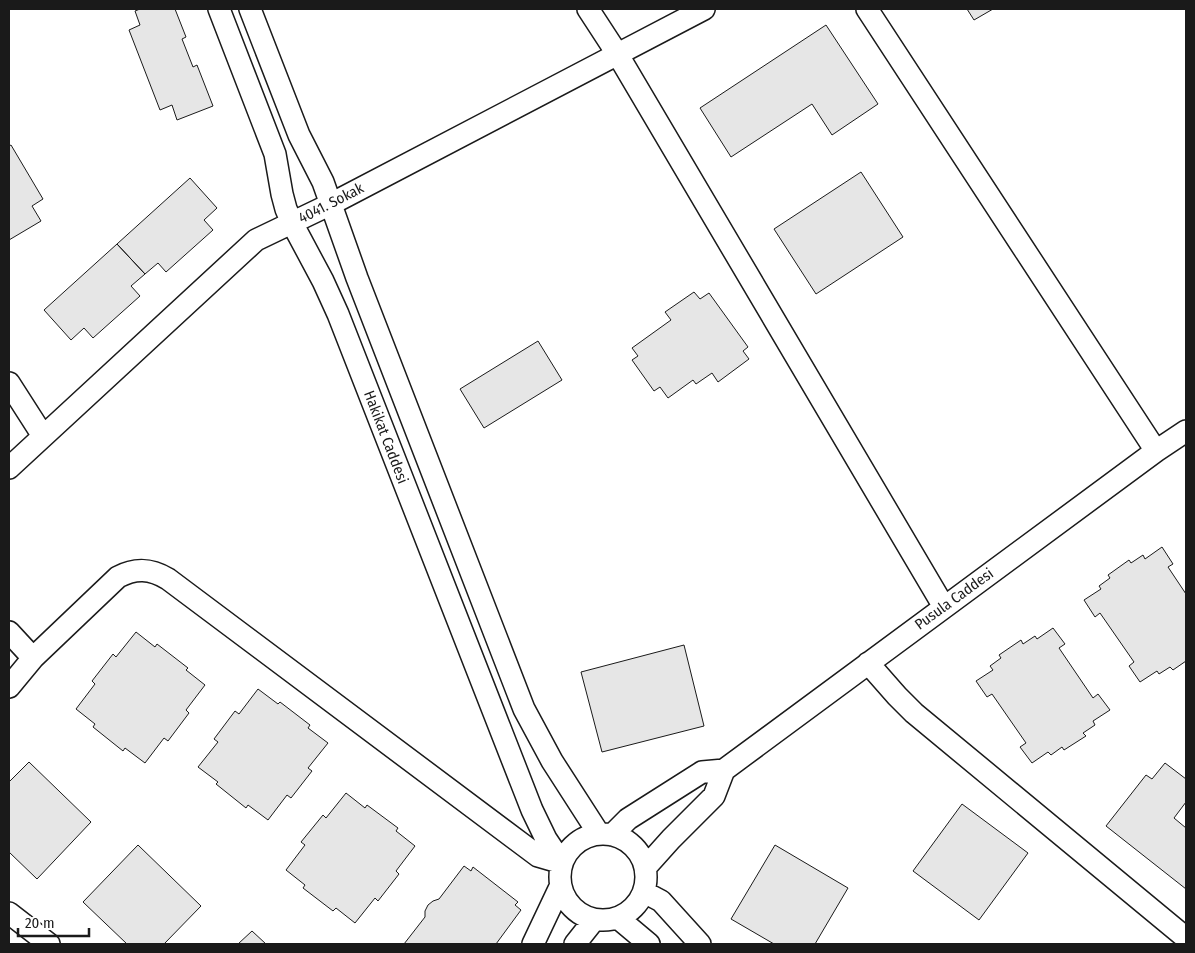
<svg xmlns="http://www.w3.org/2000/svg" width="1195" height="953" viewBox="0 0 1195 953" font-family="'Fira Sans Condensed',sans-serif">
<rect width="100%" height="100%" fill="#fff"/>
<path fill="#e6e6e6" stroke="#1a1a1a" d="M140,9h35l11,28 -4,2 11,28 4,-2 16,41 -36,14 -5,-15 -12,5 -31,-80 11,-5 -5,-14z
M967,9h26l-19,11z
M826,25l52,79 -46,31 -20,-31 -81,53 -31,-49z
M11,145l32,54 -11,7 9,15 -32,19v-94z
M861,172l42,65 -87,57 -42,-65z
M190,178l27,30 -13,12 9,10 -47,42 -8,-9 -13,11 -28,-30z
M117,244l28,30 -14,12 9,10 -47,42 -9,-10 -13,12 -27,-30z
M694,292l6,7 9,-6 39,54 -5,4 6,8 -31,23 -6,-9 -16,11 -3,-4 -25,18 -8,-11 -6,4 -22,-31 6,-4 -6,-8 39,-28 -6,-8z
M538,341l24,39 -78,48 -24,-39z
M1162,547l11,17 -5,3 18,27v67l-13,9 -3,-3 -11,7 -2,-3 -17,11 -11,-16 5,-4 -34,-49 -5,4 -11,-17 17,-11 -2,-3 11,-8 -2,-3 21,-15 2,3 12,-8 2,4z
M1053,628l12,16 -6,4 34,50 5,-4 12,16 -17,11 2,4 -12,8 3,3 -22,14 -2,-3 -11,8 -3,-3 -16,11 -12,-16 6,-4 -34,-49 -5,3 -11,-16 17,-11 -3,-4 11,-8 -2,-3 22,-15 2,4 12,-8 2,3z
M136,632l19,15 2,-3 31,24 -2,2 19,15 -19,25 3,3 -21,28 -4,-3 -19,25 -20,-15 -2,3 -30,-24 2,-3 -19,-15 19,-25 -3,-3 21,-27 3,3z
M684,645l20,81 -102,26 -21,-80z
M258,689l20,15 2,-2 30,23 -2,3 20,15 -20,25 4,3 -21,27 -4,-3 -19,25 -20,-15 -2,3 -30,-24 2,-2 -20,-15 20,-25 -4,-3 21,-28 4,3z
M29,762l62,60 -54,57 -28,-27v-70z
M1165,763l21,16v23l-12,16 12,10v61l-80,-63 40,-51 6,4z
M346,793l19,15 2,-3 31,23 -2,3 19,15 -19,25 3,3 -21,27 -3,-3 -20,25 -19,-15 -3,3 -30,-23 2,-3 -19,-15 19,-25 -4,-3 22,-27 3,3z
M962,804l66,49 -49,67 -66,-49z
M138,845l63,61 -37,38h-37l-44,-42z
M775,845l73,43 -33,56h-41l-43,-25z
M464,866l7,5 2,-4 45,35 -3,3 6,5 -25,34h-92l21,-27v-6l3,-6 5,-4 6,-2z
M252,931l14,13h-28z"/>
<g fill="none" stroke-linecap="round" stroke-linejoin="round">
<g stroke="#1a1a1a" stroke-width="24">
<path id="street" d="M219,9l56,145 7,40 4,15 6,14 31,58 15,33 194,496 14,29 16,24
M250,9l49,126 24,47 34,96 167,431 28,52 47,73
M588,9l30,46 326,552
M867,9l289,442
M9,383l34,53
M9,468l247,-228 75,-36 373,-195
M9,632l24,26
M868,663l29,33 17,17 272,225
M9,687l24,-29 85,-81c17,-9 32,-9 50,2l370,277 24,7
M560 877a43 43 0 1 1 86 0a43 43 0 1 1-86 0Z
M612,835l16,-16 74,-47 22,-2
M645,868l26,-29 43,-43 10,-26 432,-319 30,-20
M644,892l17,9 39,43
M9,913l40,31
M618,918l31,26
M533,944l27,-57
M575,944l19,-24"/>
</g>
<use href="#street" stroke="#fff" stroke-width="21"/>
</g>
<g text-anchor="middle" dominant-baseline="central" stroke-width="4" stroke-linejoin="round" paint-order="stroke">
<g font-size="15" fill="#1a1a1a" stroke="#fff">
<text transform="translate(331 203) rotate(-27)">4041. Sokak</text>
<text transform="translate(386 437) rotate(69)">Hakikat Caddesi</text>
<text transform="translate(954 599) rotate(-36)">Pusula Caddesi</text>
</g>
</g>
<rect width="1195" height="953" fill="none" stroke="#1a1a1a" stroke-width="20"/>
<path d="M18 928v8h71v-8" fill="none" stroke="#1a1a1a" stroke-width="2.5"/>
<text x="25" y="928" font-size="15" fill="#1a1a1a" stroke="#ffffff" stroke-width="4" paint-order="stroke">20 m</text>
</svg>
